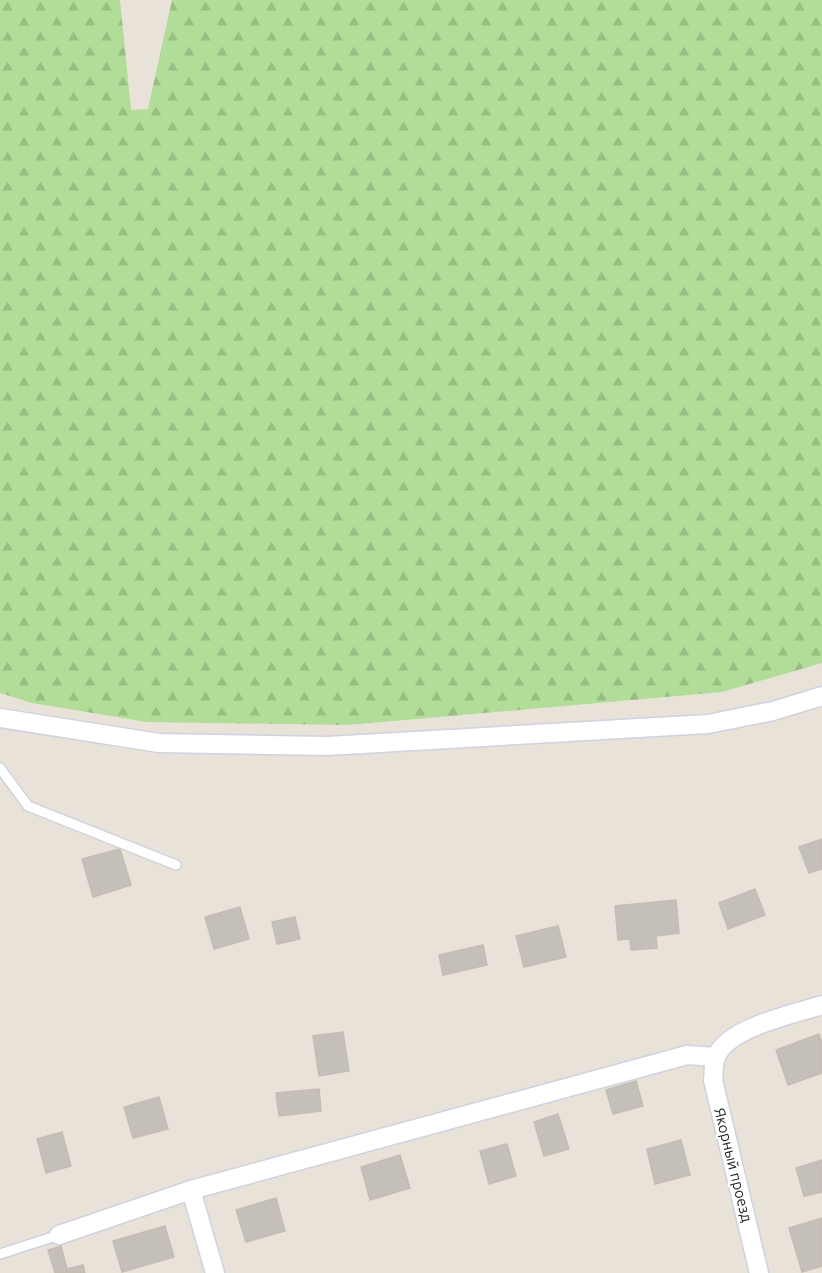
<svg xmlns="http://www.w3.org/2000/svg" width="822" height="1273" font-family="Ubuntu,sans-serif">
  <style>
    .forest { fill: url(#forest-firs) }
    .building { fill: #c4bfb9; stroke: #c4bdb3; stroke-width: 1.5 }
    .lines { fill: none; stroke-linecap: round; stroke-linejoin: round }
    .service-casing { stroke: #cfd2e0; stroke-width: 12 }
    .minor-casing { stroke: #cfd2e0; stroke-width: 21 }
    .service { stroke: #fff; stroke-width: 9 }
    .minor { stroke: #fff; stroke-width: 18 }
    .labels { text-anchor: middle; stroke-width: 4.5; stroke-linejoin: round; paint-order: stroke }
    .street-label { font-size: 15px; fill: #272727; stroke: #fff }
  </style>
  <defs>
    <pattern id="forest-firs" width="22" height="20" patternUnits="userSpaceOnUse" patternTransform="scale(1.5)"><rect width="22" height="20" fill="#b2dd98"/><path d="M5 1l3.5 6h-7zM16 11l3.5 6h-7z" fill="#99be83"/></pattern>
  </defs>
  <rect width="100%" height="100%" fill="#e9e2d9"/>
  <!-- forest -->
  <polygon class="forest" points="0,0 120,0 131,110 148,109 172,0 822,0 822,663 722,692 348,725 147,722 32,703 0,693"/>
  <!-- building -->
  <g class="building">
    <polygon points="822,839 822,869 809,873 799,847"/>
    <polygon points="120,849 131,885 93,897 82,859"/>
    <polygon points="755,889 765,915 728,929 719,903"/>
    <polygon points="676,900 679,933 656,936 657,948 631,950 630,939 618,940 615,906"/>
    <polygon points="240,907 249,939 214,949 205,917"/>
    <polygon points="295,917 300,939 277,944 272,922"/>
    <polygon points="558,926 566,957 524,967 516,936"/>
    <polygon points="483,945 487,965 443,975 439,955"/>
    <polygon points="343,1032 349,1071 319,1076 313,1036"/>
    <polygon points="819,1034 822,1043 822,1073 788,1085 776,1050"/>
    <polygon points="636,1081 643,1106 613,1114 606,1090"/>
    <polygon points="319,1089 321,1111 279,1116 276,1093"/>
    <polygon points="159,1097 168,1129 133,1138 124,1107"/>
    <polygon points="558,1114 569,1149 544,1156 534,1122"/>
    <polygon points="62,1132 71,1166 46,1173 37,1139"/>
    <polygon points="681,1140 690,1175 655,1184 647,1149"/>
    <polygon points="507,1144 516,1176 489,1184 480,1151"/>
    <polygon points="400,1155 410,1188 370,1200 361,1167"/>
    <polygon points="822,1160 822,1192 804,1196 796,1168"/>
    <polygon points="276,1198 285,1231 246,1242 236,1210"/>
    <polygon points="822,1218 822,1266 802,1272 789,1228"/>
    <polygon points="165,1226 174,1257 122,1272 113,1241"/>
    <polygon points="61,1246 67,1269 83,1265 85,1273 55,1273 48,1250"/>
  </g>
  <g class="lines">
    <defs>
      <g id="service">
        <polyline points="0,768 28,806 176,865"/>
        <polyline points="0,1254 59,1235"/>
      </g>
      <g id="minor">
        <polyline points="0,718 159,743 327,746 708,724 773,711 822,696"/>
        <polyline points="191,1190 215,1273"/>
        <polyline points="59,1235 191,1190 687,1055 716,1057"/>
        <path d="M759,1273l-46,-193c1,-7 0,-16 3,-23 12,-30 78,-43 106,-52"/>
      </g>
    </defs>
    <!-- service casing -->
    <use href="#service" class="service-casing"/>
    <!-- minor casing -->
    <use href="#minor" class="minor-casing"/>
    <!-- service -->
    <use href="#service" class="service"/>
    <!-- minor -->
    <use href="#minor" class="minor"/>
  </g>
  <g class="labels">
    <!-- street labels -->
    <g class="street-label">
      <text transform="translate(733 1165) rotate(76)" y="5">Якорный проезд</text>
    </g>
  </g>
</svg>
